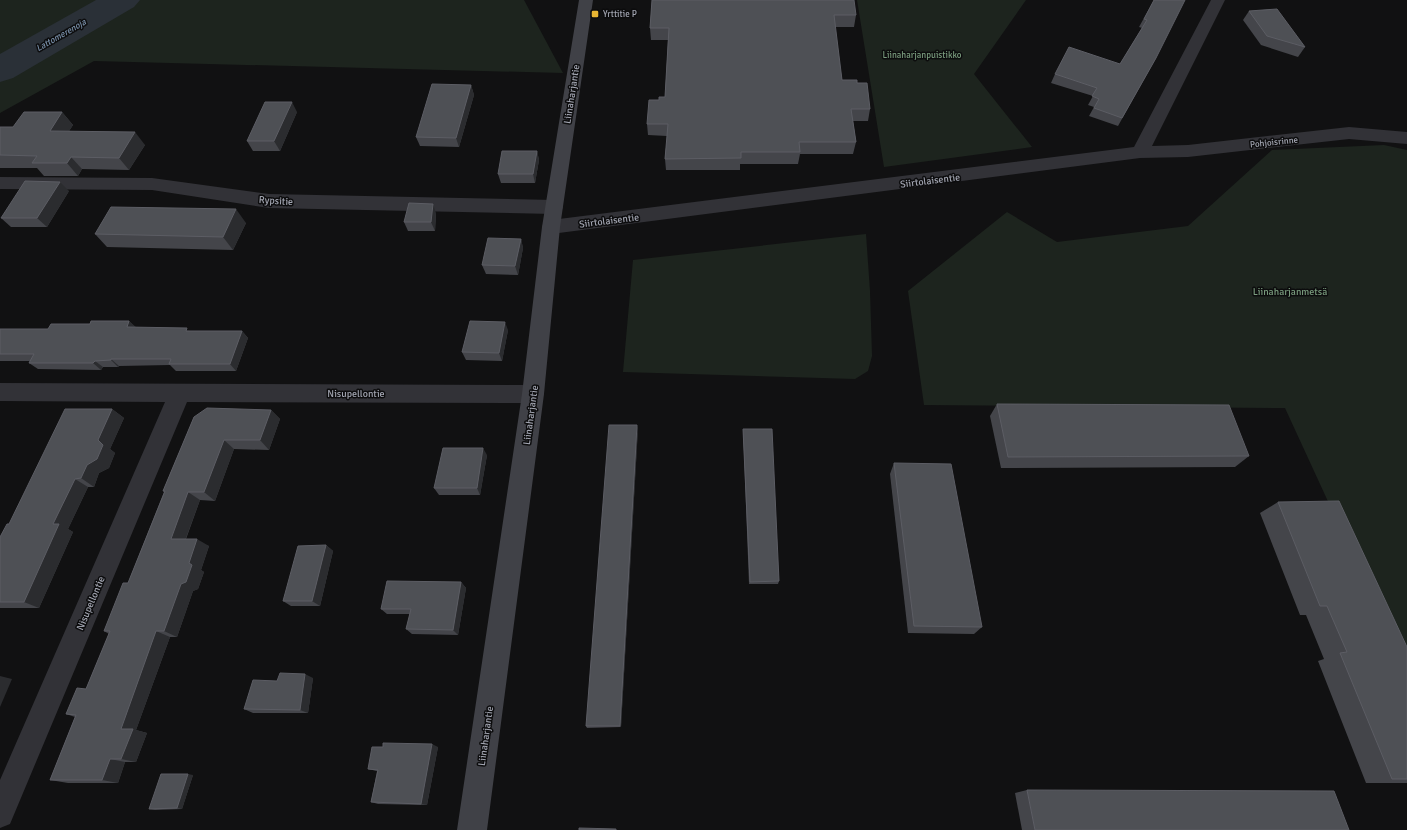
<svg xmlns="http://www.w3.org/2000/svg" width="1407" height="830" font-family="Signika,sans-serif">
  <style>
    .green { fill: #1d241e }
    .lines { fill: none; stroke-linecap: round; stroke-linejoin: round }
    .river { fill: #2a3037; fill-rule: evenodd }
    .minor { fill: #323237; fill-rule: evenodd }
    .secondary { fill: #404147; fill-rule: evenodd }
    .wall { fill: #44454a }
    .shaded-wall { fill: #2b2c2f }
    .building { fill: #4e5055; stroke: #5c5d64 }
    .poi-dot { fill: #e8b533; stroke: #0c0c0d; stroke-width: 1.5 }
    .labels { text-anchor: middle; stroke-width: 3; stroke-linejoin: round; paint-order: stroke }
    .far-poi-label { font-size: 9px; fill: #a3a6b2; stroke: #0c0c0d; text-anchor: start }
    .far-water-label { font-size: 9px; font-style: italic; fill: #7b92ac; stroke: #0c0c0d }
    .far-park-label { font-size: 9px; fill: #7a9c7e; stroke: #0c0c0d }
    .far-street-label { font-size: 9px; fill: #a3a6b2; stroke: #0c0c0d }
    .street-label { font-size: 10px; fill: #a3a6b2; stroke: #0c0c0d }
    .park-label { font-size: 10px; fill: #7a9c7e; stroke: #0c0c0d }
  </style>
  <rect width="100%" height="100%" fill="#111112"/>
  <!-- green -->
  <g class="green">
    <polygon points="0,0 524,0 563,73 94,61 0,113"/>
    <polygon points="857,0 1026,0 974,74 1032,147 884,167"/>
    <polygon points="1384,145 1407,150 1407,673 1285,408 924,405 908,291 1007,212 1057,242 1188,226 1272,150"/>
    <polygon points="866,234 870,291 872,356 868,371 855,379 623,372 633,260"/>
  </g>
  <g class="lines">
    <!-- river -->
    <polygon class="river" points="96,0 140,0 134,7 13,78 0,82 0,54"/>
    <!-- minor -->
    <g class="minor">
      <polygon points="1211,0 1225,0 1152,146 1188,145 1349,127 1407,132 1407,144 1349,139 1188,157 1140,158 551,234 544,232 542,227 544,222 551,220 1134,147"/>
      <polygon points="0,177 152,178 269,194 554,200 561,202 563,207 561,212 554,214 269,208 152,190 0,189"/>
      <polygon points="0,383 533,385 541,388 544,394 541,400 533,403 187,402 10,824 0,828 0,780 165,402 0,401"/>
    </g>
    <!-- secondary -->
    <polygon class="secondary" points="579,0 593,0 560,227 544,394 487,830 457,830 522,394 542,227"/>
  </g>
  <!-- wall -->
  <g class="wall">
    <polygon points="652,0 856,15 854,27 835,27 842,80 857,83 870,109 868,121 853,121 856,142 853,154 800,154 798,164 740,164 740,170 666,170 665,159 667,136 648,135 647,124 659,100 665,97 668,40 651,40 650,28"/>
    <polygon points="1154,0 1156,58 1118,126 1089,116 1094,107 1088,105 1093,96 1051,83 1055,74 1120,64 1142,28 1139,27"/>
    <polygon points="1249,11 1305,47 1298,57 1261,45 1243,20"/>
    <polygon points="471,85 474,95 459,147 420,146 416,137"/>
    <polygon points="62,112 73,125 69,131 145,145 129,170 82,169 78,176 44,176 37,168 0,168 0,127 13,127"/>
    <polygon points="297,112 280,151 253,151 247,141"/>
    <polygon points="537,151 539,160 535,183 501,183 498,174"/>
    <polygon points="69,191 47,227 11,227 1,218"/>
    <polygon points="436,213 435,231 408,231 404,222"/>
    <polygon points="246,223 233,250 107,247 95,234"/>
    <polygon points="521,239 523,248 518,275 486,274 482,265"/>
    <polygon points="129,321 135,327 190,331 242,331 248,338 236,371 176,371 170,365 119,366 118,367 103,367 101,370 38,369 29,363 30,361 0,361 0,329 48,329 90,324"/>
    <polygon points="508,330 502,361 466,360 462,352"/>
    <polygon points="997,404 1249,456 1235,467 1001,468 990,416"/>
    <polygon points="112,409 124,418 110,449 115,453 109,468 99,473 94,487 88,487 68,529 73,532 39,608 0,608 0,537 9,524"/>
    <polygon points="271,410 280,419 269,450 234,449 215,501 200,500 186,539 209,546 201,570 204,572 198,589 193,591 177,637 170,637 136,730 147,733 136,762 125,762 118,783 68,783 50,780 75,717 66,714 86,689 109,634 104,631 128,583 164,492 163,491 194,417"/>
    <polygon points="638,428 621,727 587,728 586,726"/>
    <polygon points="743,429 779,581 778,584 749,584"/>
    <polygon points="487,455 480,495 439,495 434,488"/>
    <polygon points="894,463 982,627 974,634 908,633 890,474"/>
    <polygon points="1278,502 1407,647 1407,783 1366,783 1318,661 1324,659 1306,615 1300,615 1260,513"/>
    <polygon points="326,545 333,551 320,606 291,606 283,601"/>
    <polygon points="461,582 466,588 458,635 412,634 406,629 410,614 387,614 381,609"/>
    <polygon points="313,678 308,713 253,713 244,709 277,681"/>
    <polygon points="438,747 427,805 378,804 371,802 377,771 368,769"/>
    <polygon points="193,775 182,809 155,810 149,809"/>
    <polygon points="1027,790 1349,830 1022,830 1015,793"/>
  </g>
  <!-- shaded-wall -->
  <g class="shaded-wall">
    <polygon points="471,85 474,95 459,147 456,138"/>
    <polygon points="292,102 297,112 280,151 274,141"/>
    <polygon points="62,112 73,125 61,143 50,131"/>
    <polygon points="135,132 145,145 129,170 119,158"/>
    <polygon points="537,151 539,160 535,183 533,174"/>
    <polygon points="71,157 82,169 78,176 67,163"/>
    <polygon points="60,182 69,191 47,227 37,218"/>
    <polygon points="433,204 436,213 435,231 431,222"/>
    <polygon points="236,209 246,223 233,250 223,237"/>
    <polygon points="521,239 523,248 518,275 515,266"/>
    <polygon points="129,321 137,328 127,327"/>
    <polygon points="505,322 508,330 502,361 499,353"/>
    <polygon points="242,331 248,338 236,371 230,364"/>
    <polygon points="111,359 119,366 118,367 111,360"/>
    <polygon points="95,361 103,367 101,370 93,363"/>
    <polygon points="112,409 124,418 110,449 115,453 109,468 99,473 94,487 81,478"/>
    <polygon points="271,410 280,419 269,450 260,440"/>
    <polygon points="637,425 638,428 621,727 620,726"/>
    <polygon points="224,440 234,449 215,501 204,492"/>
    <polygon points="483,448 487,455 480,495 477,488"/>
    <polygon points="75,479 88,487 68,529 73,532 39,608 24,602 53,524"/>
    <polygon points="188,492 200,500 183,546 171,539"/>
    <polygon points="197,539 209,546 201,570 204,572 198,589 193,591 177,637 164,631"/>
    <polygon points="326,545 333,551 320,606 312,601"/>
    <polygon points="461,582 466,588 458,635 453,630"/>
    <polygon points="156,631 170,637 136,730 147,733 136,762 121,759 121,729"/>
    <polygon points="305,674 313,678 308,713 300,710"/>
    <polygon points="0,676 12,679 0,707"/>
    <polygon points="432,744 438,747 427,805 421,804"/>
    <polygon points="110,759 125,762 118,783 102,780"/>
    <polygon points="188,774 193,775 182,809 177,808"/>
  </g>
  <!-- building -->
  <g class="building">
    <polygon points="652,0 854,0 856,15 834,15 842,80 857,80 857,83 867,83 870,109 851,109 856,142 799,142 800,152 741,152 741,158 665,159 668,124 647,124 649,100 659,100 659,97 665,97 669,28 650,28"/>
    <polygon points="1154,0 1185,0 1156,58 1122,118 1094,108 1099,99 1092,96 1097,88 1055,74 1069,47 1120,64 1147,20 1144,19"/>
    <polygon points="1277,9 1305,47 1267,36 1249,11"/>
    <polygon points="432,84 471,85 456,138 416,137"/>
    <polygon points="265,102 292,102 274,141 247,141"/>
    <polygon points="24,112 62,112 50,131 135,132 119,158 71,157 67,163 32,163 37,156 0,155 0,127 13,127"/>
    <polygon points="502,151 537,151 533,174 498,174"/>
    <polygon points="25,181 60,182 37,218 1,218"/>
    <polygon points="409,203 433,204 431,222 404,222"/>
    <polygon points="111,207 236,209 223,237 95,234"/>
    <polygon points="488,238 521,239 515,266 482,265"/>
    <polygon points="91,321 129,321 127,327 187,328 186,331 242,331 230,364 169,364 171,359 111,359 111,360 95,361 93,363 29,363 34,354 0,354 0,329 48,329 51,324 90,324"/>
    <polygon points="470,321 505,322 499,353 462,352"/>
    <polygon points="997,404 1229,405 1249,456 1008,457"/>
    <polygon points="207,408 271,410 260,440 224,440 204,492 188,492 171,539 197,539 189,563 192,565 186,582 181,584 164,631 156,631 121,729 133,729 121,759 110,759 102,780 50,780 76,715 66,714 77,688 86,689 110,631 104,631 123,583 128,583 165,491 163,491 194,417"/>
    <polygon points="65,409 112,409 98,440 103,445 97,459 87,465 81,478 75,479 53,524 59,524 24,602 0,602 0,537 7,524 9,524"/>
    <polygon points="609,425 637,425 620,726 586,726"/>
    <polygon points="743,429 772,429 779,581 750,582"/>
    <polygon points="443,448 483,448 477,488 434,488"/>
    <polygon points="894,463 951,464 982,627 914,626"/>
    <polygon points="1339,501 1407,647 1407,779 1392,779 1340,653 1347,652 1327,606 1320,606 1278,502"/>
    <polygon points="326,545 312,601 283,601 298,546"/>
    <polygon points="387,581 461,582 453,630 406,629 411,609 381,609"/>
    <polygon points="280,673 305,674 300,710 244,709 253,680 277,681"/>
    <polygon points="383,743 432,744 421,804 371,802 378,770 368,769 372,747 383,747"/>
    <polygon points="161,774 188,774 177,808 149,809"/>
    <polygon points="1027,790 1334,791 1349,830 1035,830"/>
    <polygon points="579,828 616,829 616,830 579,830"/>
  </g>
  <!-- markers -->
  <rect class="poi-dot" x="591" y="10" width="8" height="8" rx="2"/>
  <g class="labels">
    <!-- far-poi labels -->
    <g class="far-poi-label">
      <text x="603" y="17">Yrttitie P</text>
    </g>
    <!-- far-water labels -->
    <g class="far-water-label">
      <text transform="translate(61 35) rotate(-30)" y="3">Lattomerenoja</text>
    </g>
    <!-- far-park labels -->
    <g class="far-park-label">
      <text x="922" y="58">Liinaharjanpuistikko</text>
    </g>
    <!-- far-street labels -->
    <g class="far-street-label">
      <text transform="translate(1274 142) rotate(-6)" y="3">Pohjoisrinne</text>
    </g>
    <!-- street labels -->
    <g class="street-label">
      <text transform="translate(571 94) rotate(-81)" y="4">Liinaharjantie</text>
      <text transform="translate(930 180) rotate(-7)" y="4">Siirtolaisentie</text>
      <text transform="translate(276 200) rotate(4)" y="4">Rypsitie</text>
      <text transform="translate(609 220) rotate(-7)" y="4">Siirtolaisentie</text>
      <text x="356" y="397">Nisupellontie</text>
      <text transform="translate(530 415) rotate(-82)" y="4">Liinaharjantie</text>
      <text transform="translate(90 603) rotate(-67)" y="4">Nisupellontie</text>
      <text transform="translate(485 736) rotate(-82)" y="4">Liinaharjantie</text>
    </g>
    <!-- park labels -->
    <g class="park-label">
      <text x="1290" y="295">Liinaharjanmetsä</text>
    </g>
  </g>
</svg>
